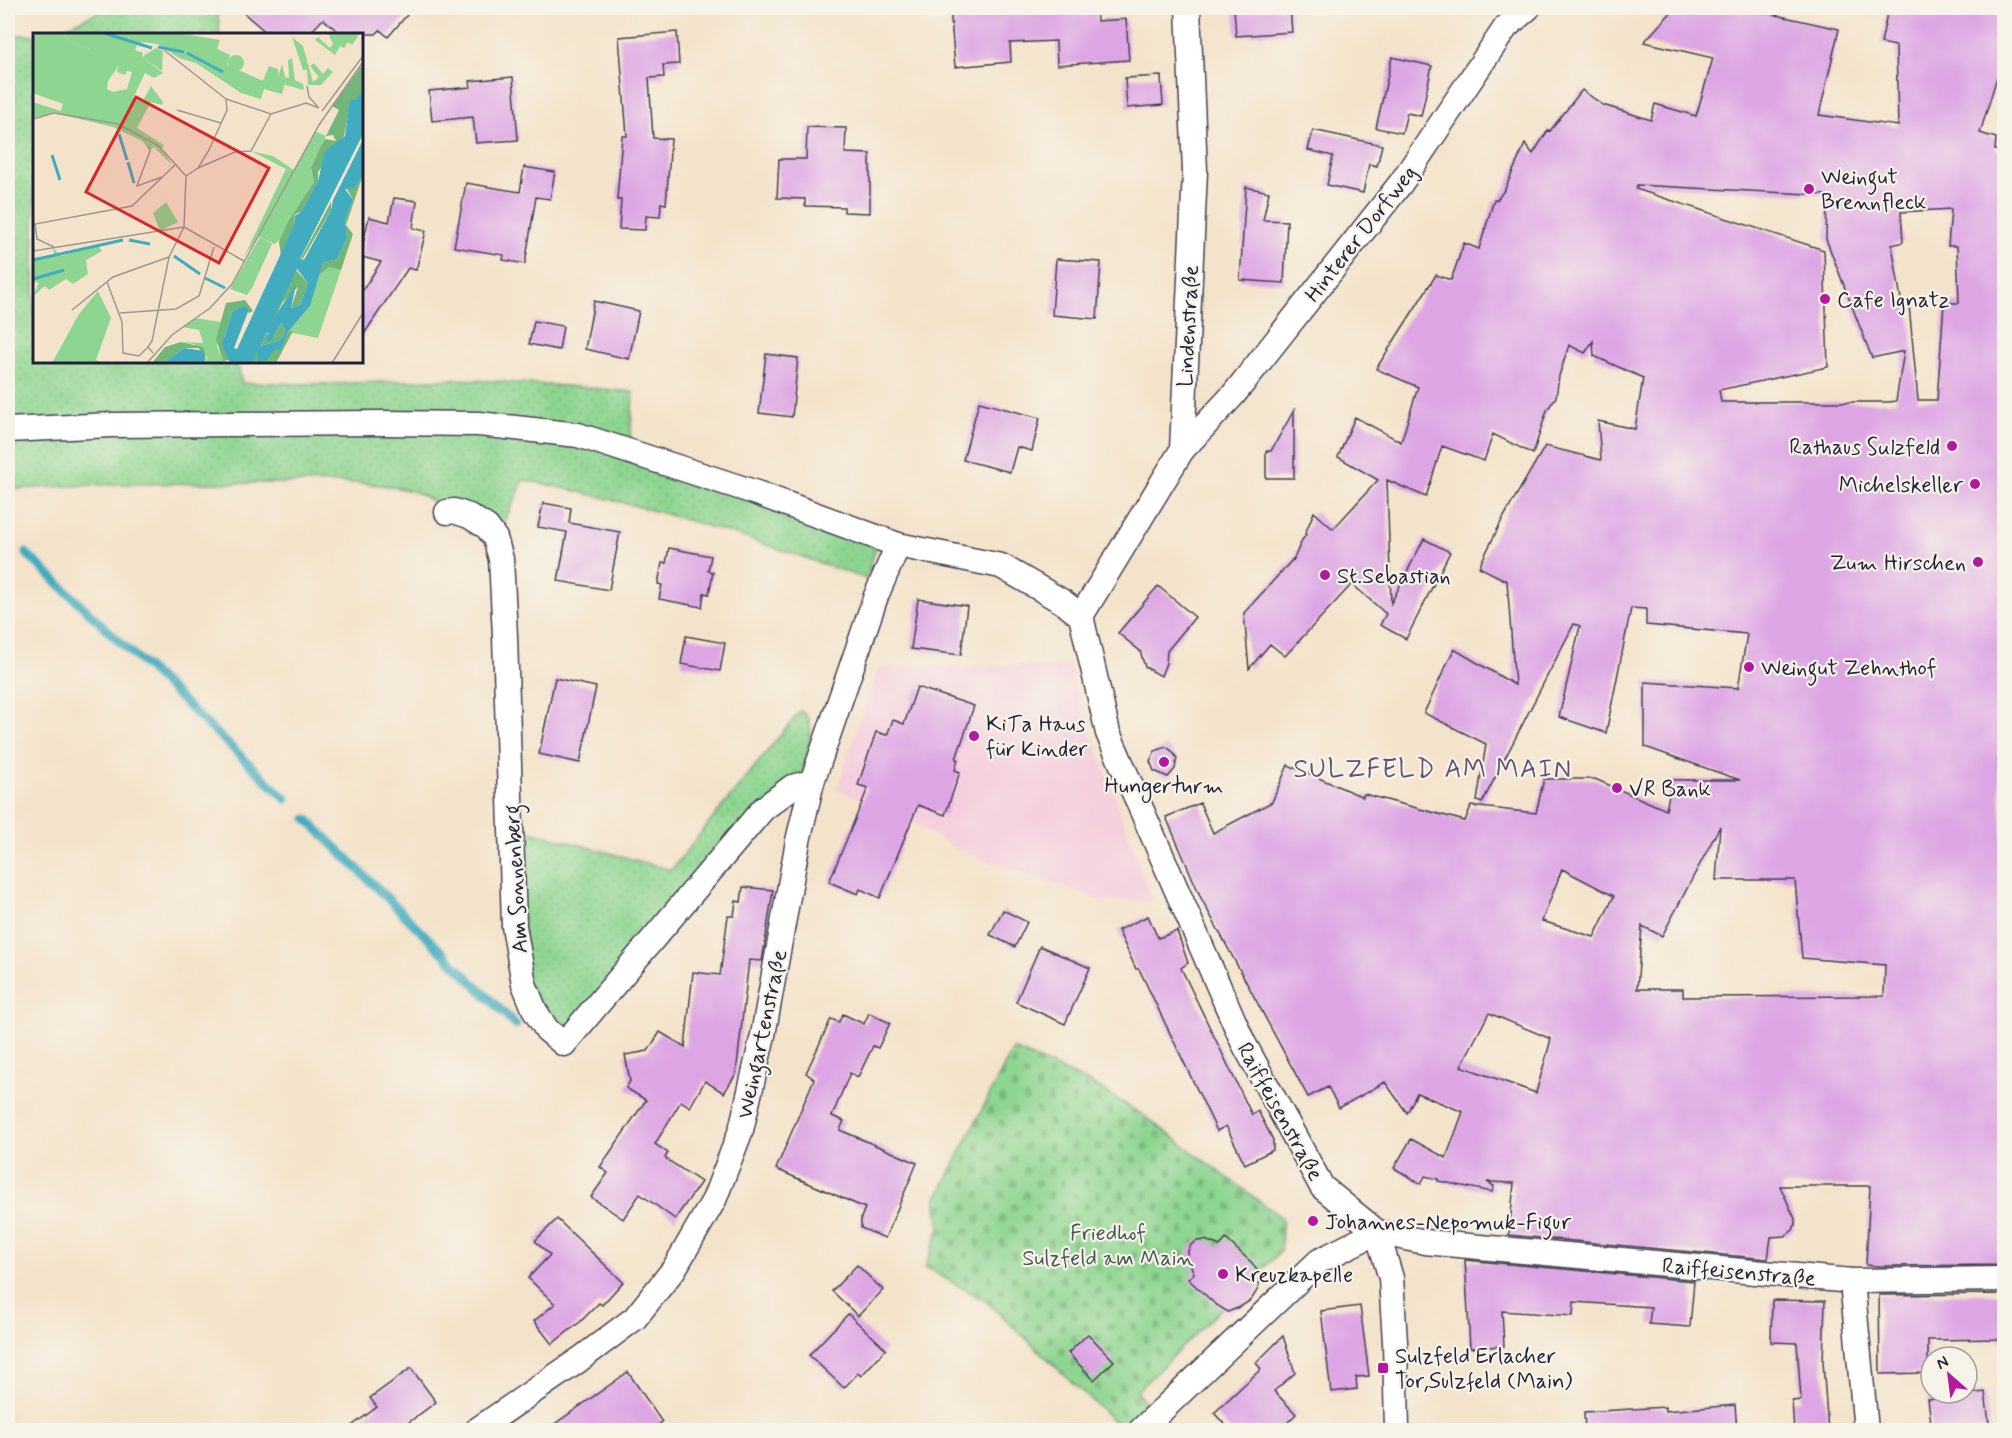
<svg xmlns="http://www.w3.org/2000/svg" width="2012" height="1438" font-family="Mynerve,sans-serif">
  <style>
    .built { fill: #f4cfdd }
    .grass { fill: url(#grass-dots); stroke: #587c66; stroke-width: 1.5 }
    .cemetery { fill: url(#cemetery-stones); stroke: #587c66; stroke-width: 1.5 }
    .lines { fill: none; stroke-linecap: round; stroke-linejoin: round }
    .stream { stroke: #41acc0; stroke-width: 9 }
    .building { fill: #dda5e4; fill-rule: evenodd }
    .street-casing { stroke: #423f51; stroke-width: 27 }
    .street { stroke: #fff; stroke-width: 24 }
    .poi-dot { fill: #b5179e; stroke: #f7f3e8; stroke-width: 2 }
    .labels { text-anchor: middle; stroke-width: 4.5; stroke-linejoin: round; paint-order: stroke }
    .poi-label { font-size: 22px; fill: #22223b; stroke: #f7f3e8; text-anchor: start }
    .street-label { font-size: 22px; fill: #22223b; stroke: #f7f3e8 }
    .park-label { font-size: 22px; fill: #425854; stroke: #f7f3e8 }
    .quarter-label { font-size: 26px; letter-spacing: 1.5px; fill: #635076; stroke: #f7f3e8 }
    .inset-river { fill: none; stroke: #41acc0; stroke-width: 3 }
    .inset-road { fill: none; stroke: #a09691; stroke-width: 1.5 }
    .view { fill: #d62828; fill-opacity: 0.15; stroke: #d62828; stroke-width: 3 }
    .inset-edge { fill: none; stroke: #22223b; stroke-width: 3 }
  </style>
  <defs>
    <pattern id="grass-dots" width="8" height="8" patternUnits="userSpaceOnUse" patternTransform="scale(1.5)"><rect width="8" height="8" fill="#8dd590"/><path d="M2 2h.1M6 6h.1" fill="none" stroke="#79b77d" stroke-width="1.8" stroke-linecap="round"/></pattern>
    <pattern id="cemetery-stones" width="16" height="16" patternUnits="userSpaceOnUse" patternTransform="scale(1.5)"><rect width="16" height="16" fill="#8dd590"/><path d="M2 7V4a2 2 0 0 1 4 0v3zM10 15v-3a2 2 0 0 1 4 0v3z" fill="#79b77d"/></pattern>
  </defs>
  <rect width="100%" height="100%" fill="#f7f3e8"/>
  <filter id="ink" filterUnits="userSpaceOnUse"><feTurbulence type="fractalNoise" baseFrequency=".0167" numOctaves="2"/><feDisplacementMap in="SourceGraphic" scale="12" xChannelSelector="R" yChannelSelector="G"/><feConvolveMatrix kernelMatrix="1 2 1 2 8 2 1 2 1" color-interpolation-filters="sRGB"/></filter>
  <filter id="wash" filterUnits="userSpaceOnUse"><feTurbulence type="fractalNoise" baseFrequency=".008" numOctaves="4" result="noise"/><feDisplacementMap in="SourceGraphic" scale="24" xChannelSelector="R" yChannelSelector="G"/><feGaussianBlur stdDeviation="1.35" result="paint"/><feColorMatrix in="noise" values="0 0 0 0 0 0 0 0 0 0 0 0 0 0 0 0 0 1.4 0 .05"/><feComposite in="paint" operator="in"/></filter>
  <g filter="url(#wash)">
    <rect width="100%" height="100%" fill="#f4e3cb"/>
    <!-- built -->
    <polygon class="built" points="1070,665 1073,682 1152,901 1105,901 956,849 893,809 836,790 878,667"/>
    <!-- grass -->
    <g class="grass">
      <path d="M106,8h111l3,26h-182c25,-4 46,-15 68,-26z"/>
      <path d="M8,35h26v327h168l36,4 4,17 86,1 129,-5 123,8 53,5 -3,55 248,94 -12,38c-112,-40 -225,-76 -342,-99l-27,57c-16,-8 -34,-15 -49,-25 -10,-6 -19,-15 -31,-19 -39,-14 -103,-10 -145,-10 -88,0 -177,0 -264,7z"/>
      <path d="M800,711c21,9 5,50 1,68l-238,259 -36,-55 -11,-156 155,43z"/>
    </g>
    <!-- cemetery -->
    <polygon class="cemetery" points="1013,1049 1091,1083 1143,1115 1282,1218 1281,1251 1136,1392 1150,1407 1126,1430 1123,1430 987,1302 925,1267 940,1228 936,1200"/>
    <g class="lines">
      <!-- stream -->
      <g class="stream">
        <polyline points="26,553 286,799"/>
        <polyline points="307,819 516,1025"/>
      </g>
    </g>
    <g id="blocks">
      <!-- building -->
      <g class="building">
        <polygon points="238,8 413,8 388,37 380,30 376,34 341,34 323,19 309,34 268,34"/>
        <polygon points="950,8 1096,8 1097,21 1126,19 1129,60 1057,65 1056,41 1010,43 1011,62 955,67"/>
        <polygon points="1234,8 1290,8 1292,32 1236,36"/>
        <path d="M1675,8h69l95,21 -20,86 79,11 -2,-80 -15,-3 7,-35h116v46l-24,79 16,5 -1,12h9v609h-6l5,84h-2l1,27 2,15v305l-3,75 -122,1 -13,-1 4,-79h-90l15,33v6l-2,5 -8,6 -14,1 -3,22 -259,-24 5,-52 -27,-1 7,4 -2,6 -54,-11v-2l-13,-3 -4,8 -27,-16 17,-29 35,19 17,-46 -46,-19 -10,20 -22,-31 -46,26 -11,-21 -20,10 -107,-199 -35,-81 34,-14 13,30 59,-31 16,-37 75,32 1,-3 101,27 6,-15 65,7 8,-34h51l71,31 6,-30h68l-95,-33v-65l93,6 9,-54 -101,-9v-16l-15,-1 -25,125 -47,-16 21,-91 -6,-2 -92,179 -5,-2 9,-57 -62,-31 30,-64 61,36 -8,-104 -28,-14 23,-47 43,-74 56,14 -3,-39 37,8 8,-51 -49,-22 -1,-15 -8,12 -16,-8 -10,31 -3,21 -9,13 -14,44 -40,-20 -9,27 -42,-15 -16,51 -39,-17 4,123 33,-64 26,13 -44,87 -26,-14 6,-11 -34,-30 -67,72 -15,-12 -21,25 -5,-56 49,-54v2l9,-21 4,-5 -1,-1 9,-22 19,17 45,-49 -40,-23 17,-40 46,25 17,-55 -42,-18 60,-94 15,5 13,-37 15,6 15,-49h3l8,-11 20,-45 8,10 15,-24 2,1 32,-41 21,15 48,15 4,-16 41,12 17,-58 -69,-16zM1637,185l190,10 -1,44 46,119 32,-7 -8,50 -7,1h-168l-2,-12 109,-23 -4,-117 -188,-61zM1951,209l-3,37h9l2,57h-15l-7,97h-19l-9,-95h-7l-10,-60 11,-3 -2,-30zM1720,826l-4,54h79l7,78 83,7 -1,31 -201,1v-8h-46l5,-63 20,10zM1562,869l52,27 -20,41 -52,-16zM1489,1013l62,26 -15,54 -75,-27z"/>
        <polygon points="677,32 679,64 663,65 664,77 649,78 653,138 671,139 666,204 661,203 660,217 646,216 645,230 619,229 621,200 617,200 622,136 627,136 619,37"/>
        <polygon points="1392,57 1432,66 1421,116 1407,113 1402,133 1376,128"/>
        <polygon points="1161,76 1163,105 1127,108 1125,78"/>
        <polygon points="513,77 518,140 476,143 473,117 432,121 429,91 471,87 470,81"/>
        <polygon points="807,127 846,128 845,153 870,154 870,213 844,212 844,207 805,206 805,199 777,198 779,159 806,159"/>
        <polygon points="1313,130 1382,145 1377,166 1369,164 1363,193 1327,185 1333,156 1308,150"/>
        <polygon points="524,167 555,172 550,199 536,197 525,264 503,260 504,255 454,247 466,183 520,192"/>
        <polygon points="1246,187 1269,192 1263,220 1287,221 1284,283 1240,280"/>
        <polygon points="394,198 417,201 413,228 426,231 416,270 408,268 362,337 362,291 381,262 362,257 362,248 369,217 389,222"/>
        <polygon points="1056,259 1101,262 1097,319 1052,315"/>
        <polygon points="594,301 639,311 629,359 585,349"/>
        <polygon points="534,321 563,326 559,350 529,344"/>
        <polygon points="766,354 798,358 792,417 759,413"/>
        <polygon points="979,402 1040,418 1032,451 1017,447 1010,472 963,460"/>
        <polygon points="1294,410 1294,478 1266,478 1266,451 1271,451"/>
        <polygon points="543,503 571,508 569,523 620,532 609,590 558,581 567,532 538,527"/>
        <polygon points="669,548 711,556 708,571 713,572 709,594 704,593 702,607 659,599 662,585 658,584 662,563 666,563"/>
        <polygon points="1158,586 1195,617 1167,651 1166,663 1161,676 1145,667 1140,651 1118,633"/>
        <polygon points="918,599 967,606 961,655 911,649"/>
        <polygon points="686,636 725,643 720,671 681,664"/>
        <polygon points="555,678 596,687 580,763 539,754"/>
        <polygon points="917,687 974,706 956,759 958,759 955,770 960,772 945,815 918,805 880,898 860,889 858,894 829,882 868,788 858,785 876,732 887,735 893,720 904,724"/>
        <polygon points="1166,747 1171,750 1177,758 1175,769 1168,777 1154,771 1150,761 1155,751"/>
        <polygon points="743,887 773,890 762,961 749,960 736,1074 724,1093 705,1081 690,1107 681,1101 655,1144 668,1153 665,1158 701,1182 675,1219 640,1194 623,1219 591,1197 608,1173 600,1167 646,1100 626,1088 630,1081 625,1055 648,1051 660,1032 685,1047 693,972 720,975 728,916 734,916 736,901 741,902"/>
        <polygon points="1003,910 1027,922 1015,947 990,935"/>
        <polygon points="1148,916 1158,938 1177,931 1188,963 1181,968 1252,1115 1258,1111 1273,1140 1273,1150 1245,1164 1226,1126 1217,1131 1139,969 1136,969 1118,930"/>
        <polygon points="1040,946 1090,968 1065,1024 1016,1002"/>
        <polygon points="869,1013 890,1023 878,1048 873,1046 858,1077 850,1073 832,1116 844,1121 840,1130 917,1163 885,1238 861,1228 861,1218 865,1208 776,1169 814,1079 806,1073 831,1019 839,1022 843,1014 864,1024"/>
        <polygon points="557,1219 623,1282 602,1305 599,1303 580,1322 552,1344 534,1321 555,1304 528,1278 550,1255 535,1241"/>
        <polygon points="1226,1239 1252,1263 1261,1276 1258,1289 1251,1300 1240,1307 1228,1312 1215,1304 1188,1279 1194,1273 1188,1259 1188,1251 1191,1245 1197,1241 1205,1240 1220,1246"/>
        <polygon points="1465,1260 1694,1281 1690,1327 1649,1324 1651,1307 1574,1302 1573,1316 1502,1311 1504,1346 1470,1348"/>
        <polygon points="857,1265 883,1290 858,1316 832,1291"/>
        <polygon points="2004,1294 2004,1339 1928,1340 1928,1373 1880,1374 1879,1295"/>
        <polygon points="1772,1300 1825,1301 1823,1362 1828,1431 1794,1431 1792,1401 1801,1400 1797,1343 1771,1342"/>
        <polygon points="1360,1306 1369,1376 1356,1377 1357,1389 1331,1392 1321,1311"/>
        <polygon points="848,1314 886,1349 861,1376 858,1373 844,1388 809,1355"/>
        <polygon points="1088,1334 1114,1361 1094,1380 1068,1353"/>
        <polygon points="1283,1336 1295,1373 1274,1391 1296,1414 1279,1431 1231,1431 1214,1413 1261,1369 1256,1363"/>
        <polygon points="411,1368 436,1402 397,1431 345,1431 377,1407 370,1398"/>
        <polygon points="628,1372 662,1422 650,1431 545,1431"/>
        <polygon points="1985,1392 1990,1431 1932,1431 1928,1399"/>
        <polygon points="1735,1405 1737,1431 1585,1431 1584,1412 1665,1407 1665,1411"/>
      </g>
    </g>
  </g>
  <g filter="url(#ink)">
    <use href="#blocks" fill-opacity="0" stroke="#423f51" stroke-width="1.5"/>
    <g class="lines">
      <defs>
        <g id="street">
          <polyline points="8,430 111,425 381,423 479,424 578,435 754,492 898,545 1001,566 1063,602 1081,616"/>
          <polyline points="1182,450 1234,394 1401,183 1506,27 1528,8"/>
          <polyline points="447,512 454,511 469,516 487,527 495,538 501,559 505,636 514,926 524,984 535,1011 547,1030 564,1044 763,809 792,787 812,782"/>
          <polyline points="1081,616 1108,733 1243,1042 1322,1187 1377,1232 1425,1242 1852,1281 2004,1279"/>
          <polyline points="1081,616 1182,450 1195,171 1188,8"/>
          <polyline points="1377,1232 1391,1278 1395,1342 1397,1430"/>
          <polyline points="1852,1281 1866,1430"/>
          <polyline points="477,1430 579,1360 635,1318 674,1269 714,1200 741,1130 763,1035 798,841 812,782 876,596 898,545"/>
          <polyline points="1141,1430 1319,1261 1377,1232"/>
        </g>
      </defs>
      <!-- street casing -->
      <use href="#street" class="street-casing"/>
      <!-- street -->
      <use href="#street" class="street"/>
    </g>
  </g>
  <!-- markers -->
  <g class="poi-dot">
    <circle cx="1809" cy="189" r="6"/>
    <circle cx="1825" cy="299" r="6"/>
    <circle cx="1952" cy="446" r="6"/>
    <circle cx="1975" cy="484" r="6"/>
    <circle cx="1978" cy="562" r="6"/>
    <circle cx="1325" cy="575" r="6"/>
    <circle cx="1749" cy="667" r="6"/>
    <circle cx="974" cy="736" r="6"/>
    <circle cx="1164" cy="762" r="6"/>
    <circle cx="1617" cy="788" r="6"/>
    <circle cx="1313" cy="1221" r="6"/>
    <circle cx="1223" cy="1274" r="6"/>
    <rect x="1377" y="1362" width="12" height="12" rx="3"/>
  </g>
  <g class="labels">
    <!-- poi labels -->
    <g class="poi-label">
      <text x="1821" y="184">Weingut<tspan x="1821" dy="25">Brennfleck</tspan></text>
      <text x="1837" y="307">Cafe Ignatz</text>
      <text x="1940" y="454" text-anchor="end">Rathaus Sulzfeld</text>
      <text x="1963" y="492" text-anchor="end">Michelskeller</text>
      <text x="1966" y="570" text-anchor="end">Zum Hirschen</text>
      <text x="1337" y="583">St.Sebastian</text>
      <text x="1761" y="675">Weingut Zehnthof</text>
      <text x="986" y="731">KiTa Haus<tspan x="986" dy="25">für Kinder</tspan></text>
      <text x="1164" y="793" text-anchor="middle">Hungerturm</text>
      <text x="1629" y="796">VR Bank</text>
      <text x="1325" y="1229">Johannes-Nepomuk-Figur</text>
      <text x="1235" y="1282">Kreuzkapelle</text>
      <text x="1395" y="1363">Sulzfeld Erlacher<tspan x="1395" dy="25">Tor,Sulzfeld (Main)</tspan></text>
    </g>
    <!-- street labels -->
    <g class="street-label">
      <text transform="translate(1360 233) rotate(-52)" y="8">Hinterer Dorfweg</text>
      <text transform="translate(1187 326) rotate(-87)" y="8">Lindenstraße</text>
      <text transform="translate(515 879) rotate(-93)" y="8">Am Sonnenberg</text>
      <text transform="translate(761 1034) rotate(-78)" y="8">Weingartenstraße</text>
      <text transform="translate(1281 1111) rotate(61)" y="8">Raiffeisenstraße</text>
      <text transform="translate(1739 1271) rotate(5)" y="8">Raiffeisenstraße</text>
    </g>
    <!-- park labels -->
    <g class="park-label">
      <text x="1108" y="1240">Friedhof<tspan x="1108" dy="25">Sulzfeld am Main</tspan></text>
    </g>
    <!-- quarter labels -->
    <g class="quarter-label">
      <text x="1433" y="777">SULZFELD AM MAIN</text>
    </g>
  </g>
  <!-- overview -->
  <g transform="translate(33 33)">
    <rect width="330" height="330" fill="#f4e3cb"/>
    <path d="M0,0h28l10,9 19,7 3,-16h84l43,7 -3,9 13,6 -3,10 43,19 4,8 -10,-3 -3,10 -20,-6 -45,-30 -17,-5 -21,-14 -18,-2 12,7 -15,-4 -2,5 8,3 -1,4 21,16 -9,5 -9,-5 -12,25 10,3 8,-15 12,16 -1,3 -11,-3 -14,26 27,17 -2,4 11,17 -19,-19 -4,3 -8,-9 -29,-14 -59,-14 -21,5v-16l28,9 2,-7 -30,-11zM86,32l-2,7 8,3 2,-4 5,1 -5,17 -14,3 -6,-3 1,-8zM295,0h32l-8,12 -4,-3 -4,6 -4,-2 -5,9 -20,-15 3,-3 12,11 3,-4zM259,4l11,9 10,36 6,-5 -9,-11 4,-3 9,11 5,-6 5,4 -12,13h-13l-1,-15h-4zM259,25l3,22 8,4 1,6 -19,-5 1,-6 -8,-2 4,-13 3,13 4,1 -1,-18zM282,98l11,5 -15,32 3,14 -31,56 -9,6 -16,-8 -14,21 42,-88 -35,-18 22,5 21,14zM64,212l5,6 -16,9 2,14 -15,10 -7,-5 -17,11 -4,-4 -12,10 6,-13 -6,-2v-23l21,-3 -1,-7 8,8zM296,234l12,3 -23,68 -30,-6 22,-26 9,-31zM162,285l26,4 -4,25 6,13 7,3h-23v-6l-13,-13 -13,-2 22,1 -4,-13 -17,-3z" fill="#8dd590" fill-rule="evenodd"/>
    <path d="M330,31v27l-14,21 -5,24 -26,36v9l-17,31 -7,2 1,9 -14,33 -2,-14 9,-20 26,-40 -3,-14 9,-20 5,-9 11,2 -3,-6 -7,1 13,-26 -7,-4zM330,142l-17,50 7,9 -12,36 -12,-3 -10,8 4,-12 14,-4 10,-21 -2,-18 8,-20 -7,-13 9,1zM298,169v8l-29,50 -1,-2zM262,236l13,14 -8,22 -9,3 7,-21 -16,16 -8,19 -3,-1zM212,267l8,11 -4,2 -8,-7 -9,6 -8,25 5,23 -6,1 -7,-22 10,-36zM248,290l5,8 -6,9 -19,6 5,-13 7,4zM260,298l-17,32h-23l3,-13 25,-2 7,-16zM148,309l22,5 4,16 -8,-15h-15l-20,15h-12l13,-16z" fill="#72b67a"/>
    <path d="M133,169l12,20 -18,9 -7,-18z" fill="#8dd590"/>
    <path d="M28,0h32l1,4 -4,12 -19,-7zM123,15l7,3 -1,20 -20,-14zM195 30a8 8 0 1 1 16 0a8 8 0 1 1-16 0ZM236,33l9,3v8l8,2 -4,15 -8,-2 -4,-8 -8,-1zM227,204l12,7 -20,44 -5,7 -17,-6z" fill="#8dd590"/>
    <path d="M65,258l13,27 -15,42 8,3h-52l27,-49z" fill="#8dd590"/>
    <path d="M330,58v43l-63,125 4,1 27,-50 2,-10 30,-60v35l-8,13 -10,1 8,11 -8,20 2,18 -10,21 -14,4 -13,43 -22,26 -7,17 -7,1 -8,11 -8,1 -1,-12 -4,13h-23l-8,-19 10,-32 9,-6 8,3 -15,39 3,1 58,-126v-7l6,-4 17,-31 7,-30 20,-15 5,-36h5zM264,236l11,14 -8,22 -9,3 5,-24 -24,37zM248,290l5,8 -6,9 -19,6 5,-13h3l-3,7 4,2zM151,315l20,3 1,12h-41z" fill="#41acc0" fill-rule="evenodd"/>
    <path class="inset-river" d="M71,0l48,15M125,14l26,5M154,20l36,19M86,101l8,26M19,122l8,25M95,129l6,21M96,207l21,4M141,223l26,18M0,227l90,-20M172,245l20,10M0,246l31,-9"/>
    <path class="inset-road" d="M131,17l62,49M274,53l2,11 9,10M193,66l45,15M144,77l44,13M289,78l41,-55M238,81l35,-11 13,5M0,86l21,-6 64,11 41,22 27,30M115,113l2,5 -13,35 25,-9M165,135l37,-16 16,-1 20,-37M153,143l-2,51 60,34M153,143l12,-8 11,-18 18,-40 -1,-11M21,214l-17,-8 -2,-15 97,-18 44,-42M0,218l151,-24M74,249l15,40 1,31 16,3 9,-9M39,277l41,-33 56,-20M87,280l56,-4 23,-13 15,-49M120,320l-5,-6 4,-6 17,-84 15,-30M114,330l25,-28 38,-27 22,-24 87,-159 44,-63M299,330l31,-50"/>
    <path class="view" d="M103,64l133,71 -50,95 -133,-71z"/>
    <rect width="330" height="330" class="inset-edge"/>
  </g>
  <!-- margin -->
  <rect width="2012" height="1438" fill="none" stroke="#f7f3e8" stroke-width="30"/>
  <!-- north arrow -->
  <g transform="translate(1949 1375) rotate(332)"><circle r="28" fill="#f7f3e8" stroke="#a29fa3" stroke-width="1.5"/>
  <path d="M0-4.5L10 22L0 15L-10 22Z" fill="#b5179e"/>
  <text y="-9" font-size="16" font-weight="bold" text-anchor="middle" fill="#22223b">N</text>
  </g>
</svg>
